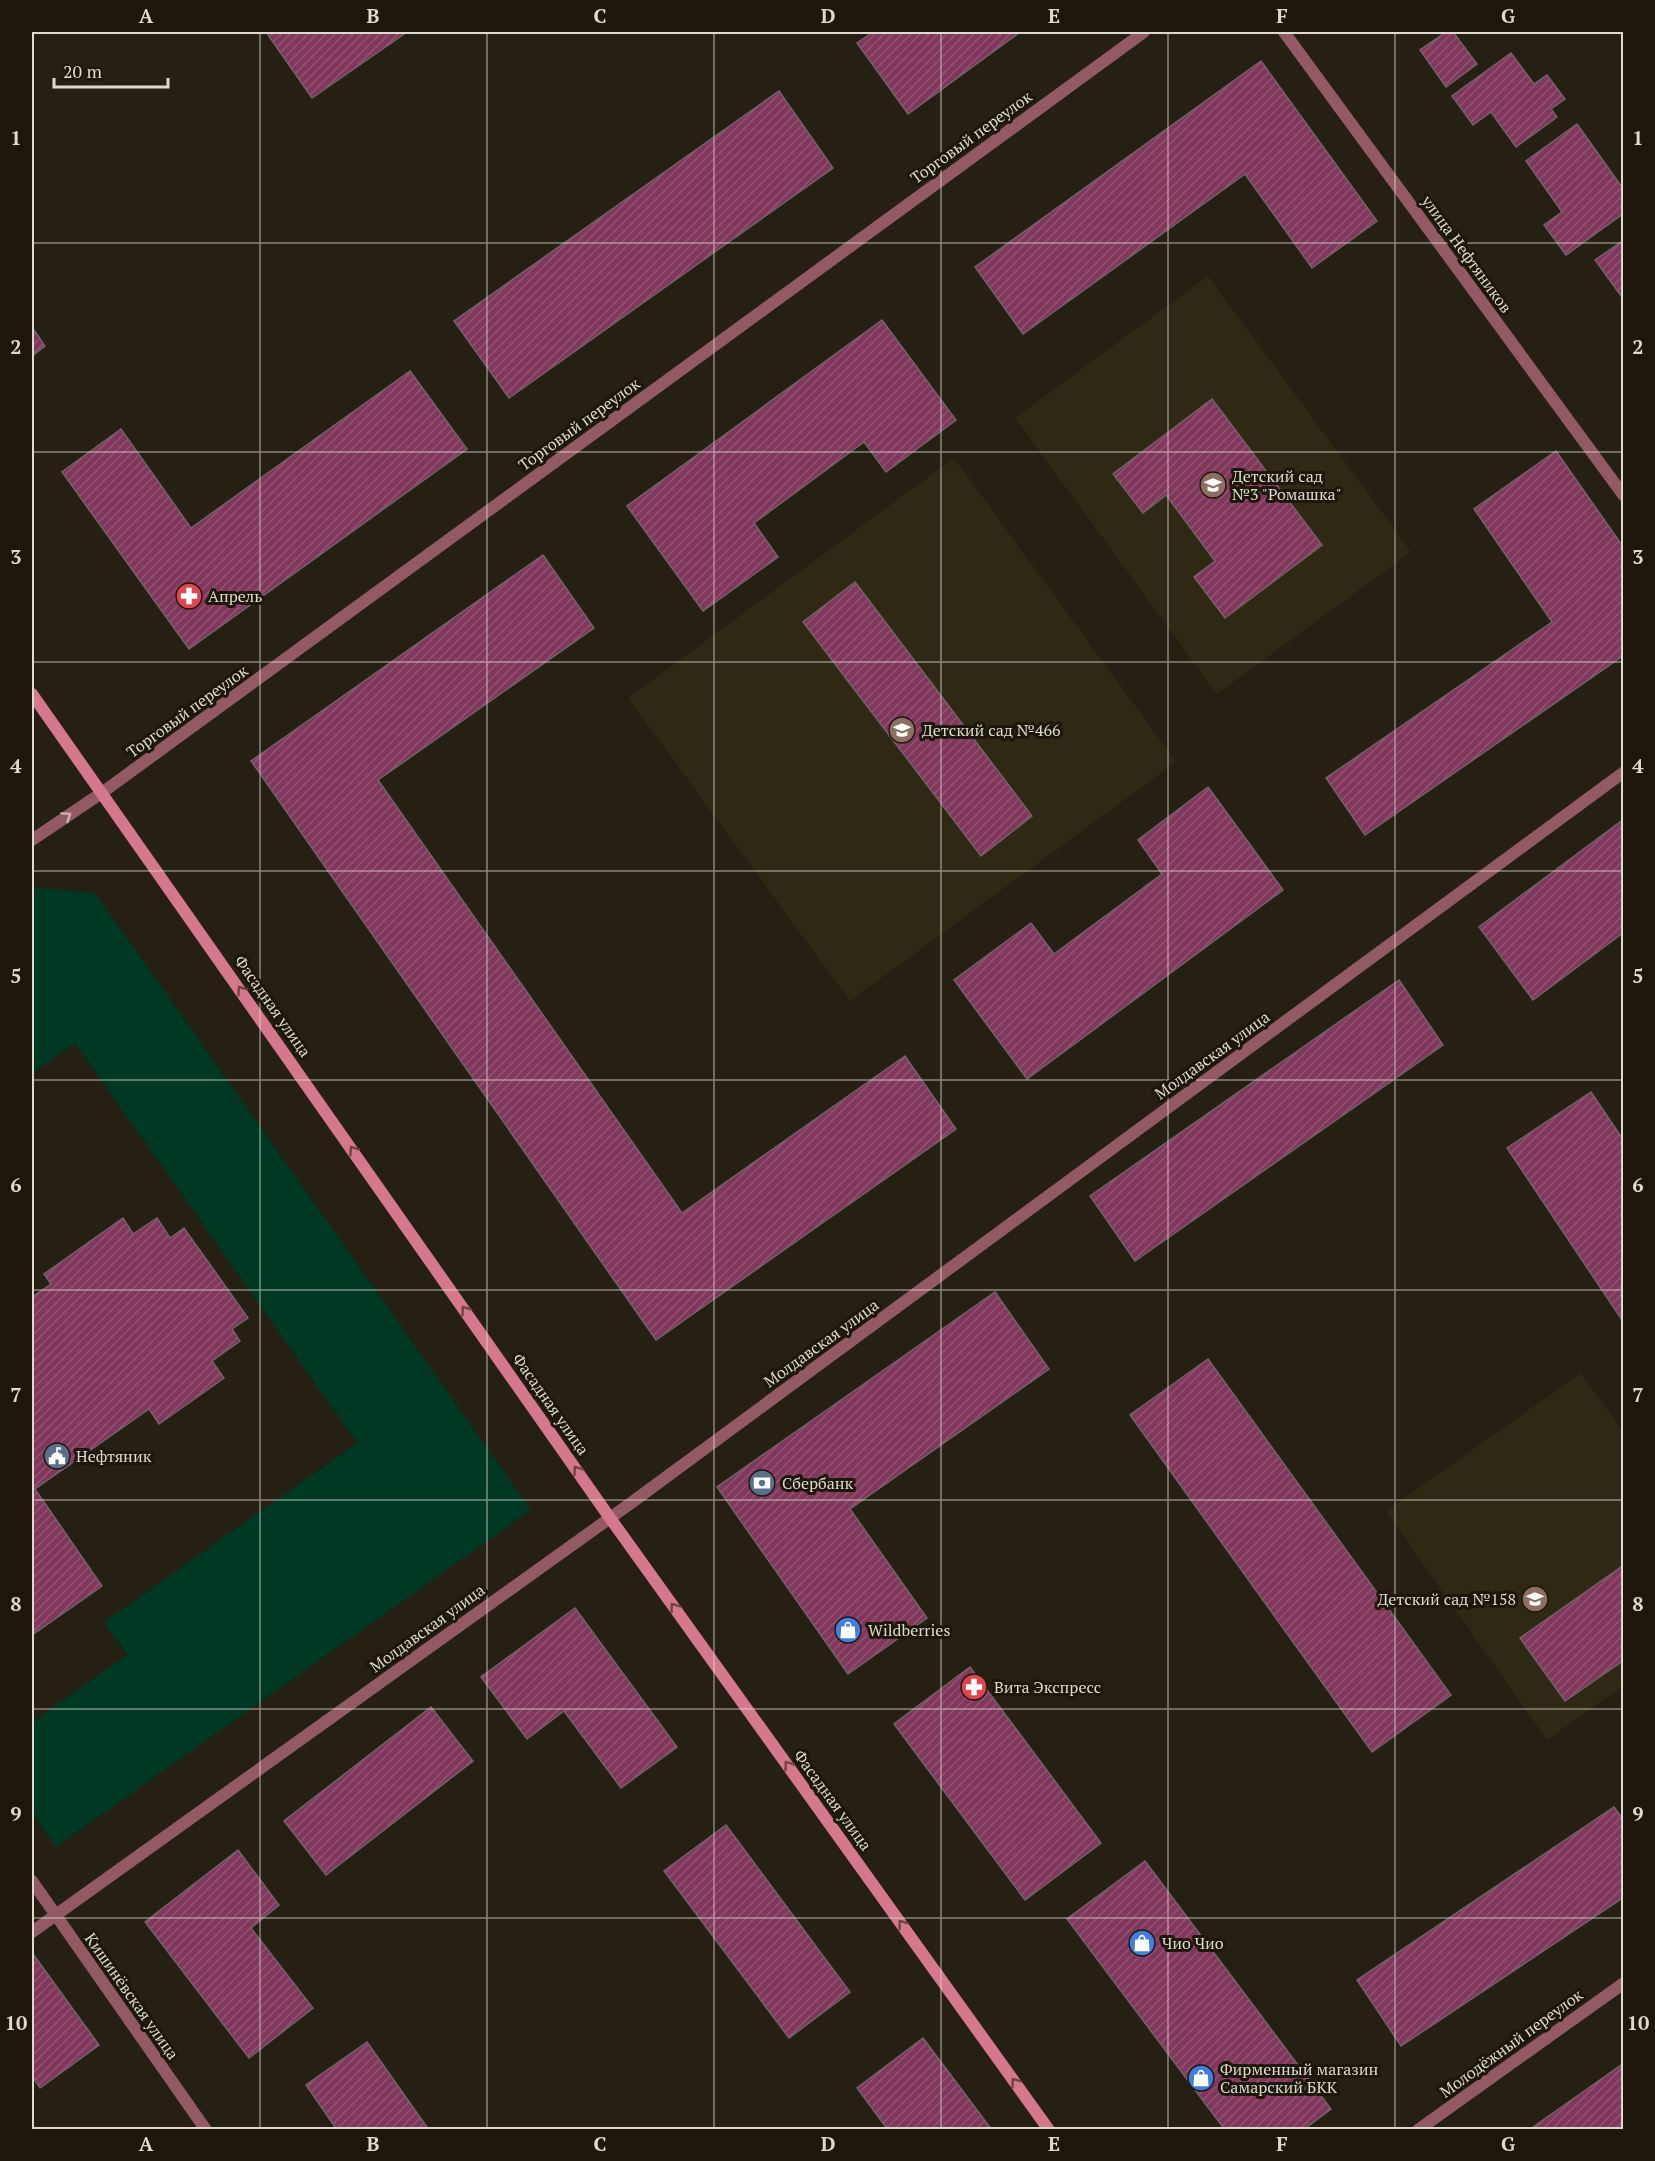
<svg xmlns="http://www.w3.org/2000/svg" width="1655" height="2161" font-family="'PT Serif',serif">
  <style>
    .built { fill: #2f2814 }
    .park { fill: #003923 }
    .building { fill: url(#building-hatch); stroke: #736269; stroke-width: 1.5 }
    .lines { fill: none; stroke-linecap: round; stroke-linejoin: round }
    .street { stroke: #935a66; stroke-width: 12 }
    .secondary { stroke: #d5788d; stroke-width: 12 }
    .oneway { stroke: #c7b4b2 }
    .oneway2 { stroke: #6f4345 }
    .grid { fill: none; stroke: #dddad2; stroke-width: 1.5; stroke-opacity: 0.55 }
    .labels { text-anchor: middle; stroke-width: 6; stroke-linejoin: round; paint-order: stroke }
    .street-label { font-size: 16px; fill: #dddad2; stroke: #1c170a }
    .poi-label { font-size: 16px; fill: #dddad2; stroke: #1c170a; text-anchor: start }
    .neatline { fill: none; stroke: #dddad2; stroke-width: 2 }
    .grid-label { font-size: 20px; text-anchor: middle; font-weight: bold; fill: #dddad2 }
  </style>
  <defs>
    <pattern id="building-hatch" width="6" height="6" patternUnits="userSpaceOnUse" patternTransform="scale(1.5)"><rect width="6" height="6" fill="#81365b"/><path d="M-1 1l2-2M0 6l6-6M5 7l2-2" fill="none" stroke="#925272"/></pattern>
  </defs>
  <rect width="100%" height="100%" fill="#252013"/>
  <!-- built -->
  <g class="built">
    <polygon points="1208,276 1411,552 1217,694 1015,418"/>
    <polygon points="954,458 1176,762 850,1001 628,698"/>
    <polygon points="1581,1373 1623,1432 1623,1686 1547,1740 1386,1511"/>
  </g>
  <!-- park -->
  <polygon class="park" points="32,887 95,893 531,1510 56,1847 32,1812 32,1722 127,1655 104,1622 357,1443 75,1043 32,1074"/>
  <!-- building -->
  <g class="building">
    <polygon points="266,32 407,32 312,98"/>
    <polygon points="873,32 1020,32 908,114 857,43"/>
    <polygon points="1446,32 1453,32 1477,64 1446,87 1420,50"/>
    <polygon points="1511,53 1534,84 1547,75 1565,99 1551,109 1557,117 1516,147 1491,112 1473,125 1452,96"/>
    <polygon points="1261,61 1377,221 1312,268 1245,174 1023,334 975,267"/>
    <polygon points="779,91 833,168 509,398 454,321"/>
    <polygon points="1577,124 1624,190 1624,213 1566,255 1544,225 1562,212 1526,161"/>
    <polygon points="1624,240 1624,300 1595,260"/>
    <polygon points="882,320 956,420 886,472 864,442 754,523 778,557 703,611 627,506"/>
    <polygon points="32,327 45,346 32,356"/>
    <polygon points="410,371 467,449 189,649 62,472 121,429 191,528"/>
    <polygon points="1212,399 1322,545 1225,618 1194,577 1215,561 1166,495 1143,513 1113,474"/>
    <polygon points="1556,451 1624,548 1624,655 1365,835 1326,778 1552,622 1474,509"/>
    <polygon points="543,555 594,628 378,780 682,1213 905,1056 956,1129 656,1340 251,761"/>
    <polygon points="855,582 1032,816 981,856 803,622"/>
    <polygon points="1208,787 1283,890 1027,1079 954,980 1031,923 1054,954 1162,874 1138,840"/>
    <polygon points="1624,819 1624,932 1533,1000 1479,927"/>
    <polygon points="1399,980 1443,1045 1135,1261 1090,1196"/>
    <polygon points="1591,1092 1624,1141 1624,1323 1507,1148"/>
    <polygon points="123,1218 133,1234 157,1218 170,1238 184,1228 248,1318 232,1329 240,1341 212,1361 224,1378 159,1424 149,1409 35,1489 102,1586 32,1635 32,1297 51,1284 44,1274"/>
    <polygon points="995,1292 1049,1369 850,1509 927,1618 848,1674 717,1487"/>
    <polygon points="1208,1359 1451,1695 1372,1752 1130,1415"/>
    <polygon points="1624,1565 1624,1660 1565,1701 1520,1638"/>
    <polygon points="575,1608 677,1747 621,1788 564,1711 527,1739 481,1677"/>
    <polygon points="970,1667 1101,1843 1025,1900 894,1724"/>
    <polygon points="431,1707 473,1761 326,1875 284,1821"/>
    <polygon points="1614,1807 1624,1821 1624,1897 1401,2046 1357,1980"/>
    <polygon points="726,1825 850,1992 789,2038 664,1871"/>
    <polygon points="238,1850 279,1905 251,1928 313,2008 249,2058 145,1922"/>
    <polygon points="1145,1861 1331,2109 1303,2130 1225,2130 1067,1919"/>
    <polygon points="33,1954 99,2045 40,2088 32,2076"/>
    <polygon points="923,2038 992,2130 888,2130 857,2088"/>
    <polygon points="367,2042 429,2130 337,2130 306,2085"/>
    <polygon points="1624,2063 1624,2130 1529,2130"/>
  </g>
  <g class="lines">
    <!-- street -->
    <g class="street">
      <polyline points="1284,32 1624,496"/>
      <polyline points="32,840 103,792 1144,32"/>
      <polyline points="32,1881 206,2130"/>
      <polyline points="32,1932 631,1503 1624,772"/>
      <polyline points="1418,2130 1624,1983"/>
    </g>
    <!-- secondary -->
    <polyline class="secondary" points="32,694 610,1518 1049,2130"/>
  </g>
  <!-- one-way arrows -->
  <defs><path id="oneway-chevron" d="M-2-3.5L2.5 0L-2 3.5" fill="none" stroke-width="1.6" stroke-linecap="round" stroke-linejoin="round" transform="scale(1.5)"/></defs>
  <use class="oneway" href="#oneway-chevron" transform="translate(67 816) rotate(-34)"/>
  <g class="oneway2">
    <use href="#oneway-chevron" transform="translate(241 990) rotate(-125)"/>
    <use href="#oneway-chevron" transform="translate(353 1150) rotate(-125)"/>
    <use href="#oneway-chevron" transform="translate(465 1310) rotate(-125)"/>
    <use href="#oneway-chevron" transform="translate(577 1470) rotate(-125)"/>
    <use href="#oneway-chevron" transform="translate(674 1607) rotate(-126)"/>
    <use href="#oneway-chevron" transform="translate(788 1765) rotate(-126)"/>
    <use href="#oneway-chevron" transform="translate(902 1924) rotate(-126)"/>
    <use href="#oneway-chevron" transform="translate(1015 2082) rotate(-126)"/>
  </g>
  <!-- grid -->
  <path class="grid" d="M260,32v2098M487,32v2098M714,32v2098M941,32v2098M1168,32v2098M1395,32v2098M32,243h1592M32,452h1592M32,662h1592M32,871h1592M32,1080h1592M32,1290h1592M32,1500h1592M32,1709h1592M32,1918h1592"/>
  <!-- icons -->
  <defs>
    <symbol id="school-disc" viewBox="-11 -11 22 22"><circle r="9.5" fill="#8d6e63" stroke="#1c170a"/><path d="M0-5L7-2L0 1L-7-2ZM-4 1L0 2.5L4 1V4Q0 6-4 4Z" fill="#fff"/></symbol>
    <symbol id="pharmacy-disc" viewBox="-11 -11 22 22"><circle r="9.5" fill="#e0444e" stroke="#1c170a"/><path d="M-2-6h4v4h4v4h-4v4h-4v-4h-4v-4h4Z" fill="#fff"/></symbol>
    <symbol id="civic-disc" viewBox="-11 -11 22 22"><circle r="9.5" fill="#5c6f8a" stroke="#1c170a"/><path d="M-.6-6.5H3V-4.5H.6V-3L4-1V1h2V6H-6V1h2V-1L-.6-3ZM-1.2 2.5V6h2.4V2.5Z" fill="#fff"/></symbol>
    <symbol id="bank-disc" viewBox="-11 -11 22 22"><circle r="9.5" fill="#5c6f8a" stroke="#1c170a"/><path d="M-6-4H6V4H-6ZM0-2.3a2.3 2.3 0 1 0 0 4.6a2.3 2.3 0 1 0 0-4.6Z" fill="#fff"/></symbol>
    <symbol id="shop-disc" viewBox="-11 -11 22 22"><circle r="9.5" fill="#3f7fe0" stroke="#1c170a"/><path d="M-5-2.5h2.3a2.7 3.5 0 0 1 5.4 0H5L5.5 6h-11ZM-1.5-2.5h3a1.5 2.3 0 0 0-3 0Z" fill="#fff"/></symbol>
  </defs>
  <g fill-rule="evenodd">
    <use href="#school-disc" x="1198" y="470" width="30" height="30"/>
    <use href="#pharmacy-disc" x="174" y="581" width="30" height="30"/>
    <use href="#school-disc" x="887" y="715" width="30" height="30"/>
    <use href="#civic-disc" x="42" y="1441" width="30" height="30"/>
    <use href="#bank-disc" x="747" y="1468" width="30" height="30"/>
    <use href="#school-disc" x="1520" y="1584" width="30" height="30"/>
    <use href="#shop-disc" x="833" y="1615" width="30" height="30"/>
    <use href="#pharmacy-disc" x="959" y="1672" width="30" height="30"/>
    <use href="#shop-disc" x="1127" y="1928" width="30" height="30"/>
    <use href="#shop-disc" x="1186" y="2063" width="30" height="30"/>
  </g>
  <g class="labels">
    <!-- street labels -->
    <g class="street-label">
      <text transform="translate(971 137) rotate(-36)" y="6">Торговый переулок</text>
      <text transform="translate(1467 254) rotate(54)" y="6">улица Нефтяников</text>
      <text transform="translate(579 424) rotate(-36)" y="6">Торговый переулок</text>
      <text transform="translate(187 711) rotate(-36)" y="6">Торговый переулок</text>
      <text transform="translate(273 1006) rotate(55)" y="6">Фасадная улица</text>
      <text transform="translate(1212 1055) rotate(-36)" y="6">Молдавская улица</text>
      <text transform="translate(821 1343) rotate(-36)" y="6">Молдавская улица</text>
      <text transform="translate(551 1404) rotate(55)" y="6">Фасадная улица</text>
      <text transform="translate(427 1628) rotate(-36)" y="6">Молдавская улица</text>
      <text transform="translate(833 1800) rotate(54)" y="6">Фасадная улица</text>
      <text transform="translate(132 1996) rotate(55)" y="6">Кишинёвская улица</text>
      <text transform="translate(1511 2043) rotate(-36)" y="6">Молодёжный переулок</text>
    </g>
    <!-- poi labels -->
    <g class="poi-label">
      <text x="1232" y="482">Детский сад<tspan x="1232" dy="18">№3 "Ромашка"</tspan></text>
      <text x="208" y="602">Апрель</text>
      <text x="922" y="736">Детский сад №466</text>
      <text x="76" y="1462">Нефтяник</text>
      <text x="782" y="1489">Сбербанк</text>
      <text x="1516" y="1605" text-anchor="end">Детский сад №158</text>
      <text x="868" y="1636">Wildberries</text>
      <text x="994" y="1693">Вита Экспресс</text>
      <text x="1162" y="1949">Чио Чио</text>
      <text x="1220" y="2075">Фирменный магазин<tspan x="1220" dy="18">Самарский БКК</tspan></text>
    </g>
  </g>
  <!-- border -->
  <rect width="1655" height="2161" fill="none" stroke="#1c170a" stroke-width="66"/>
  <!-- scale -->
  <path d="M54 78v9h114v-9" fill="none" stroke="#dddad2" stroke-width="3"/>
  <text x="63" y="78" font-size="18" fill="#dddad2" stroke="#1c170a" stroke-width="4.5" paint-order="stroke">20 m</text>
  <rect x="33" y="33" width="1589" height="2095" class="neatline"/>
  <g class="grid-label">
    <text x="146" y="23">A</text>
    <text x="373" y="23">B</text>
    <text x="600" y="23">C</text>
    <text x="828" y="23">D</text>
    <text x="1054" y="23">E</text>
    <text x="1282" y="23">F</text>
    <text x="1508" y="23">G</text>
    <text x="16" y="145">1</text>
    <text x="1638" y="145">1</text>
    <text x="16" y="354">2</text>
    <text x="1638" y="354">2</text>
    <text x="16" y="564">3</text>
    <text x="1638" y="564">3</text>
    <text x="16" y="773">4</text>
    <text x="1638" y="773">4</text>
    <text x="16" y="983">5</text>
    <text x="1638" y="983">5</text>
    <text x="16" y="1192">6</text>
    <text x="1638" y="1192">6</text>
    <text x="16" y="1402">7</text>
    <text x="1638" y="1402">7</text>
    <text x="16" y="1611">8</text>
    <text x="1638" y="1611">8</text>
    <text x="16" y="1821">9</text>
    <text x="1638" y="1821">9</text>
    <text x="16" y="2030">10</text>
    <text x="1638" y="2030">10</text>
    <text x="146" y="2151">A</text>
    <text x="373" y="2151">B</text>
    <text x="600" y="2151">C</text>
    <text x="828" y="2151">D</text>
    <text x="1054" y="2151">E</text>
    <text x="1282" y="2151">F</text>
    <text x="1508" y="2151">G</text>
  </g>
</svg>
